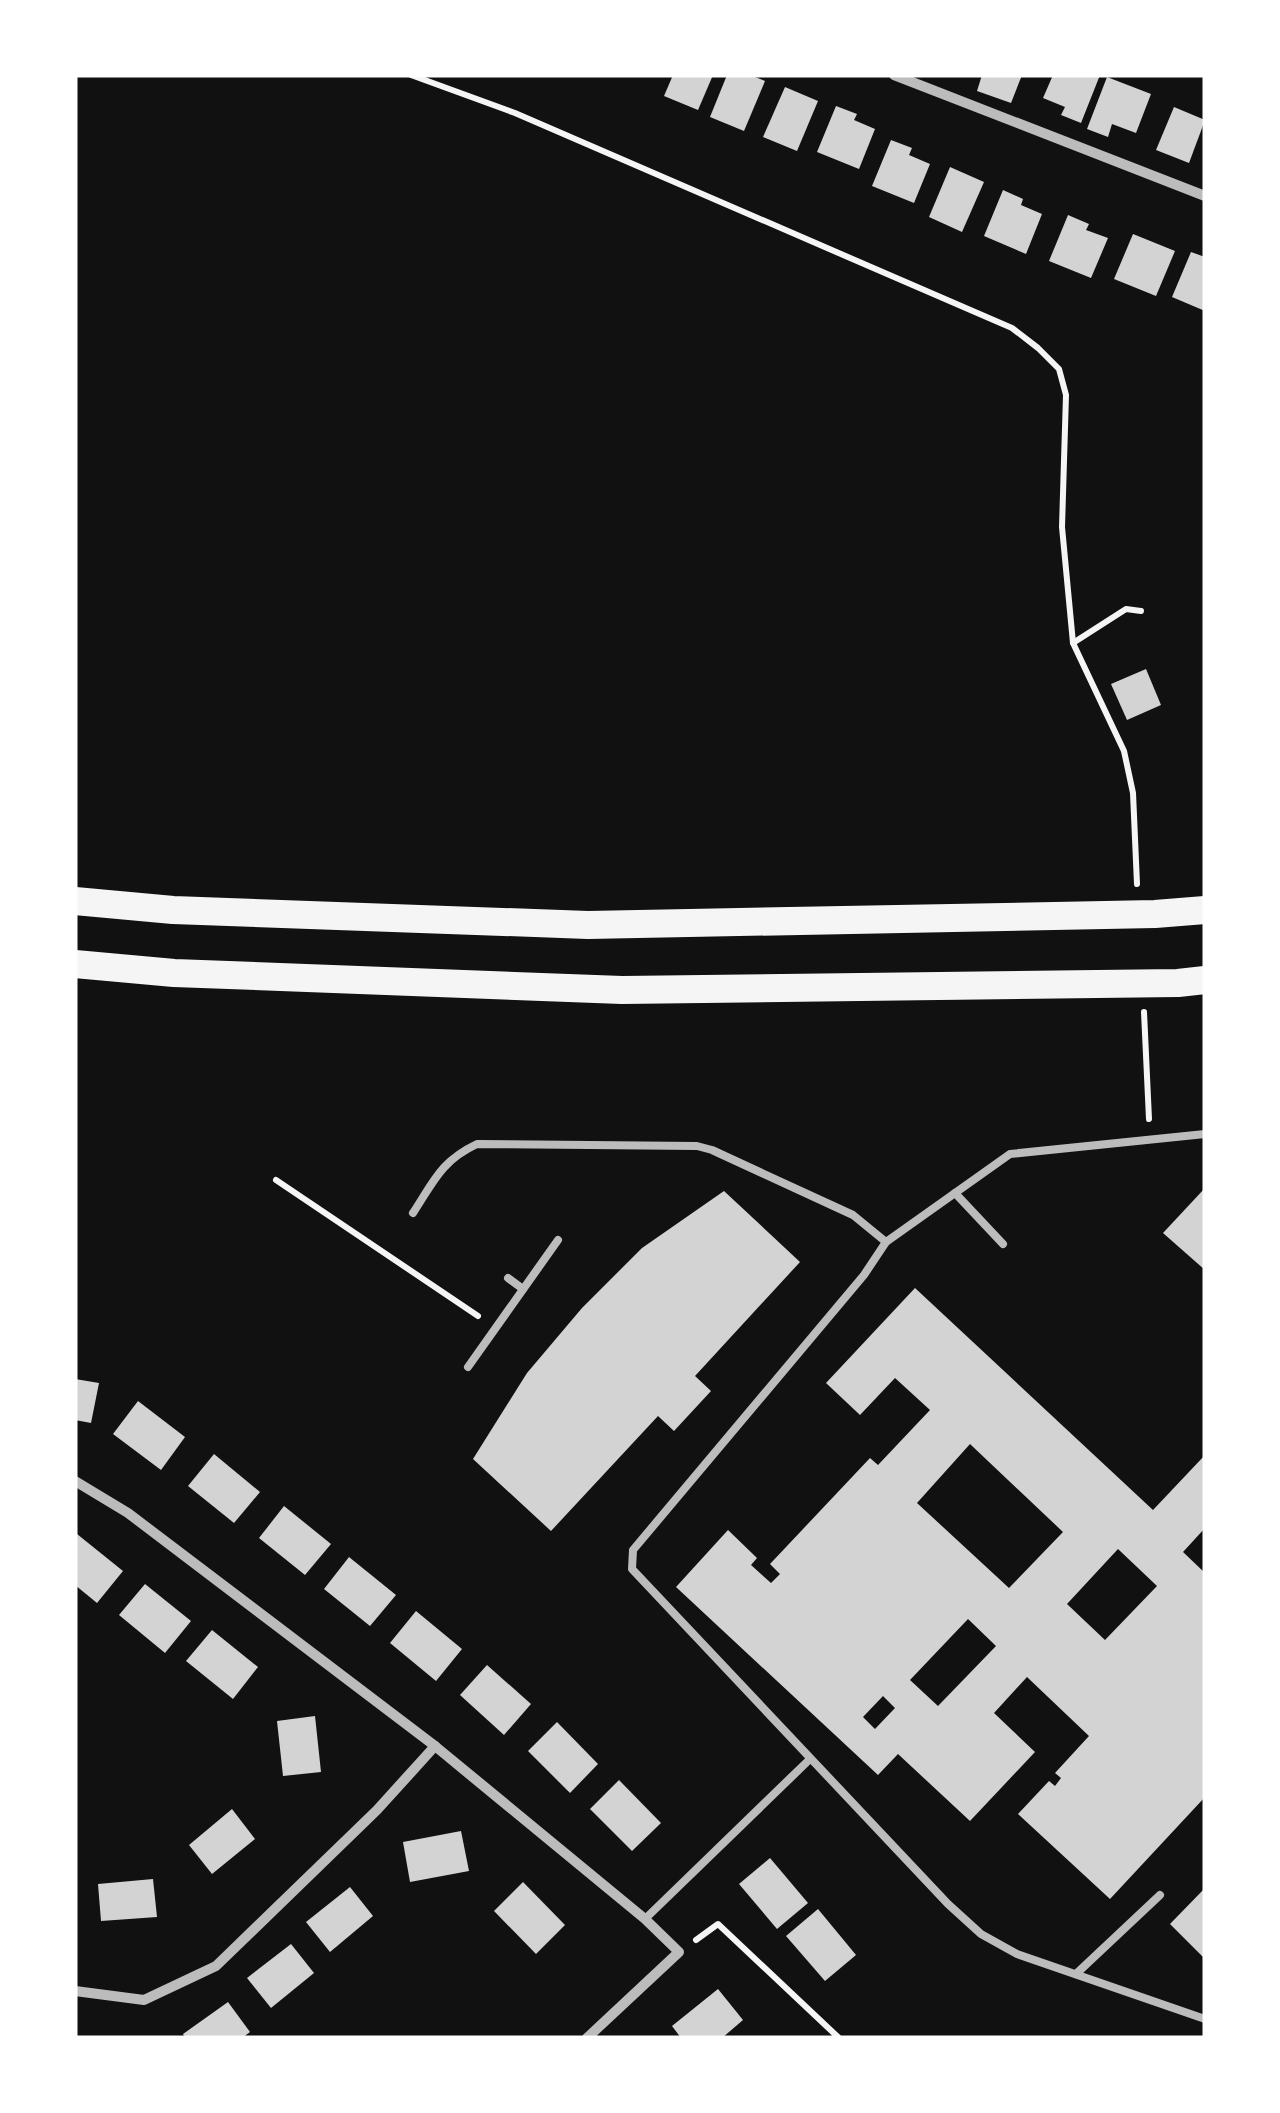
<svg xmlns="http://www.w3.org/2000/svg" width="1280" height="2113" font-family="'Exo 2',sans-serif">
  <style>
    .building { fill: #d3d3d3; fill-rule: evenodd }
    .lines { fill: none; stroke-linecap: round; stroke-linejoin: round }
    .path { stroke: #f5f5f5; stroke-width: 6 }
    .service { stroke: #bcbcbc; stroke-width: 8 }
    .minor { stroke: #bcbcbc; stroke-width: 10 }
    .trunk { stroke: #f5f5f5; stroke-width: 28 }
  </style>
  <rect width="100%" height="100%" fill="#111"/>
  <!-- building -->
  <g class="building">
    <polygon points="673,75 713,75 698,110 664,96"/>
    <polygon points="727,75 750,75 765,81 744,131 710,117"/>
    <polygon points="982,75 1022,75 1011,103 977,91"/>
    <polygon points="1053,75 1100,75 1081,123 1061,115 1065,107 1043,98"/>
    <polygon points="1107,77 1151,94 1136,133 1112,124 1108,137 1087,129"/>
    <polygon points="785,87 818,101 797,151 763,137"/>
    <polygon points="836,106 857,114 854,120 875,129 859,169 817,152"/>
    <polygon points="1174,107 1205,120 1189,163 1156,150"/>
    <polygon points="891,140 912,148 909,155 930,164 914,203 872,186"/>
    <polygon points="950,167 984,182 962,232 929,217"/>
    <polygon points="1003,190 1023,199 1021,205 1042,214 1026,254 984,236"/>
    <polygon points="1068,215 1089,224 1086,230 1108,238 1091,278 1049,261"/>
    <polygon points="1133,234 1175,251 1156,296 1114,279"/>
    <polygon points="1191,252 1205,257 1205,311 1172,297"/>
    <polygon points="1146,669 1161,705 1127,720 1111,684"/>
    <polygon points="1205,1188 1205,1270 1163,1233"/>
    <polygon points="724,1191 800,1262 695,1376 711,1391 674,1431 658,1416 551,1531 473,1459 527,1373 582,1308 642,1248"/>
    <path d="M915,1288l238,222 52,-55v73l-22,24 22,21v224l-95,102 -92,-85 31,-33 6,5 6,-8 -6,-5 34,-37 -62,-59 -33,36 41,39 -65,69 -72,-67 -20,21 -202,-188 52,-57 29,28 -6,7 20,18 9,-9 -10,-10 100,-106 8,7 52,-55 -35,-32 -35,37 -34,-32zM970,1444l93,88 -54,56 -92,-85zM1118,1549l39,37 -52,54 -38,-36zM968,1619l28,27 -58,60 -28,-26zM883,1696l12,12 -20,21 -12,-12z"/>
    <polygon points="75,1379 99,1383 91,1423 75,1420"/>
    <polygon points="138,1401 185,1437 161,1470 113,1434"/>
    <polygon points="214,1454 260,1492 234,1523 188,1486"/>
    <polygon points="284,1506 331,1544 305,1575 259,1538"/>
    <polygon points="77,1534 123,1571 97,1603 75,1585 75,1537"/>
    <polygon points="349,1557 396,1595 370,1626 324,1589"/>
    <polygon points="145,1584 191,1621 165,1653 119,1615"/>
    <polygon points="416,1611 462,1649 436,1681 390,1643"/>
    <polygon points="212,1630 258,1667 233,1699 186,1661"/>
    <polygon points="487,1665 531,1704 504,1735 460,1695"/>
    <polygon points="315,1716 321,1772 283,1776 277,1721"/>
    <polygon points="557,1722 598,1764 570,1793 528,1751"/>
    <polygon points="619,1780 661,1823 632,1851 590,1809"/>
    <polygon points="232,1809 255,1839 212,1874 189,1845"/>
    <polygon points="461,1831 469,1871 410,1882 403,1842"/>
    <polygon points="770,1858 808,1903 777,1929 739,1884"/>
    <polygon points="153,1879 157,1917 101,1921 98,1884"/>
    <polygon points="523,1882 565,1925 536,1954 494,1911"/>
    <polygon points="350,1887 373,1916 330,1952 306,1922"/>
    <polygon points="1205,1888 1205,1959 1170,1924"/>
    <polygon points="818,1909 856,1955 825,1981 786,1936"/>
    <polygon points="291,1944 314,1973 271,2008 247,1978"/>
    <polygon points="718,1989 743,2020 722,2038 681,2038 672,2026"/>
    <polygon points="228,2002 250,2032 242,2038 185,2038 183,2034"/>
  </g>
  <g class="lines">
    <!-- path -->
    <g class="path">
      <polyline points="411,75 515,113 1012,328 1038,348 1059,369 1066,395 1062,527 1073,643 1124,751 1133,793 1137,884"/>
      <polyline points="1073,643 1126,609 1141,611"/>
      <polyline points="1144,1012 1149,1119"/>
      <polyline points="276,1180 478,1316"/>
      <polyline points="696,1940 718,1924 839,2038"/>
    </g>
    <!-- service -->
    <g class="service">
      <polyline points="1205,1134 1010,1154 886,1242 864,1275 633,1550 632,1569 948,1904 981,1934 1017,1954 1205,2019"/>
      <polyline points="955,1193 1003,1244"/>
      <path d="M413,1213c21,-32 28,-52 64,-69l220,2 15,4 141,65 33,27"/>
      <polyline points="508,1278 523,1289"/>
      <polyline points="468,1367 558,1240"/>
      <polyline points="645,1919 810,1759"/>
      <polyline points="1076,1974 1160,1895"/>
    </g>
    <!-- minor -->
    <g class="minor">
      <polyline points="894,75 1205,196"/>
      <polyline points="75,1481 128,1513 435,1746 645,1919 679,1952 587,2038"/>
      <polyline points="75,1991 144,2000 216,1966 377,1810 435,1746"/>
    </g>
    <!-- trunk -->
    <g class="trunk">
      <polyline points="75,901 173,910 588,925 1155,914 1205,910"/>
      <polyline points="75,964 174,973 622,990 1178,983 1205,980"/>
    </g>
  </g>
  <!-- border -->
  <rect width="1280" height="2113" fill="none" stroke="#ffffff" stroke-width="155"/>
</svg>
